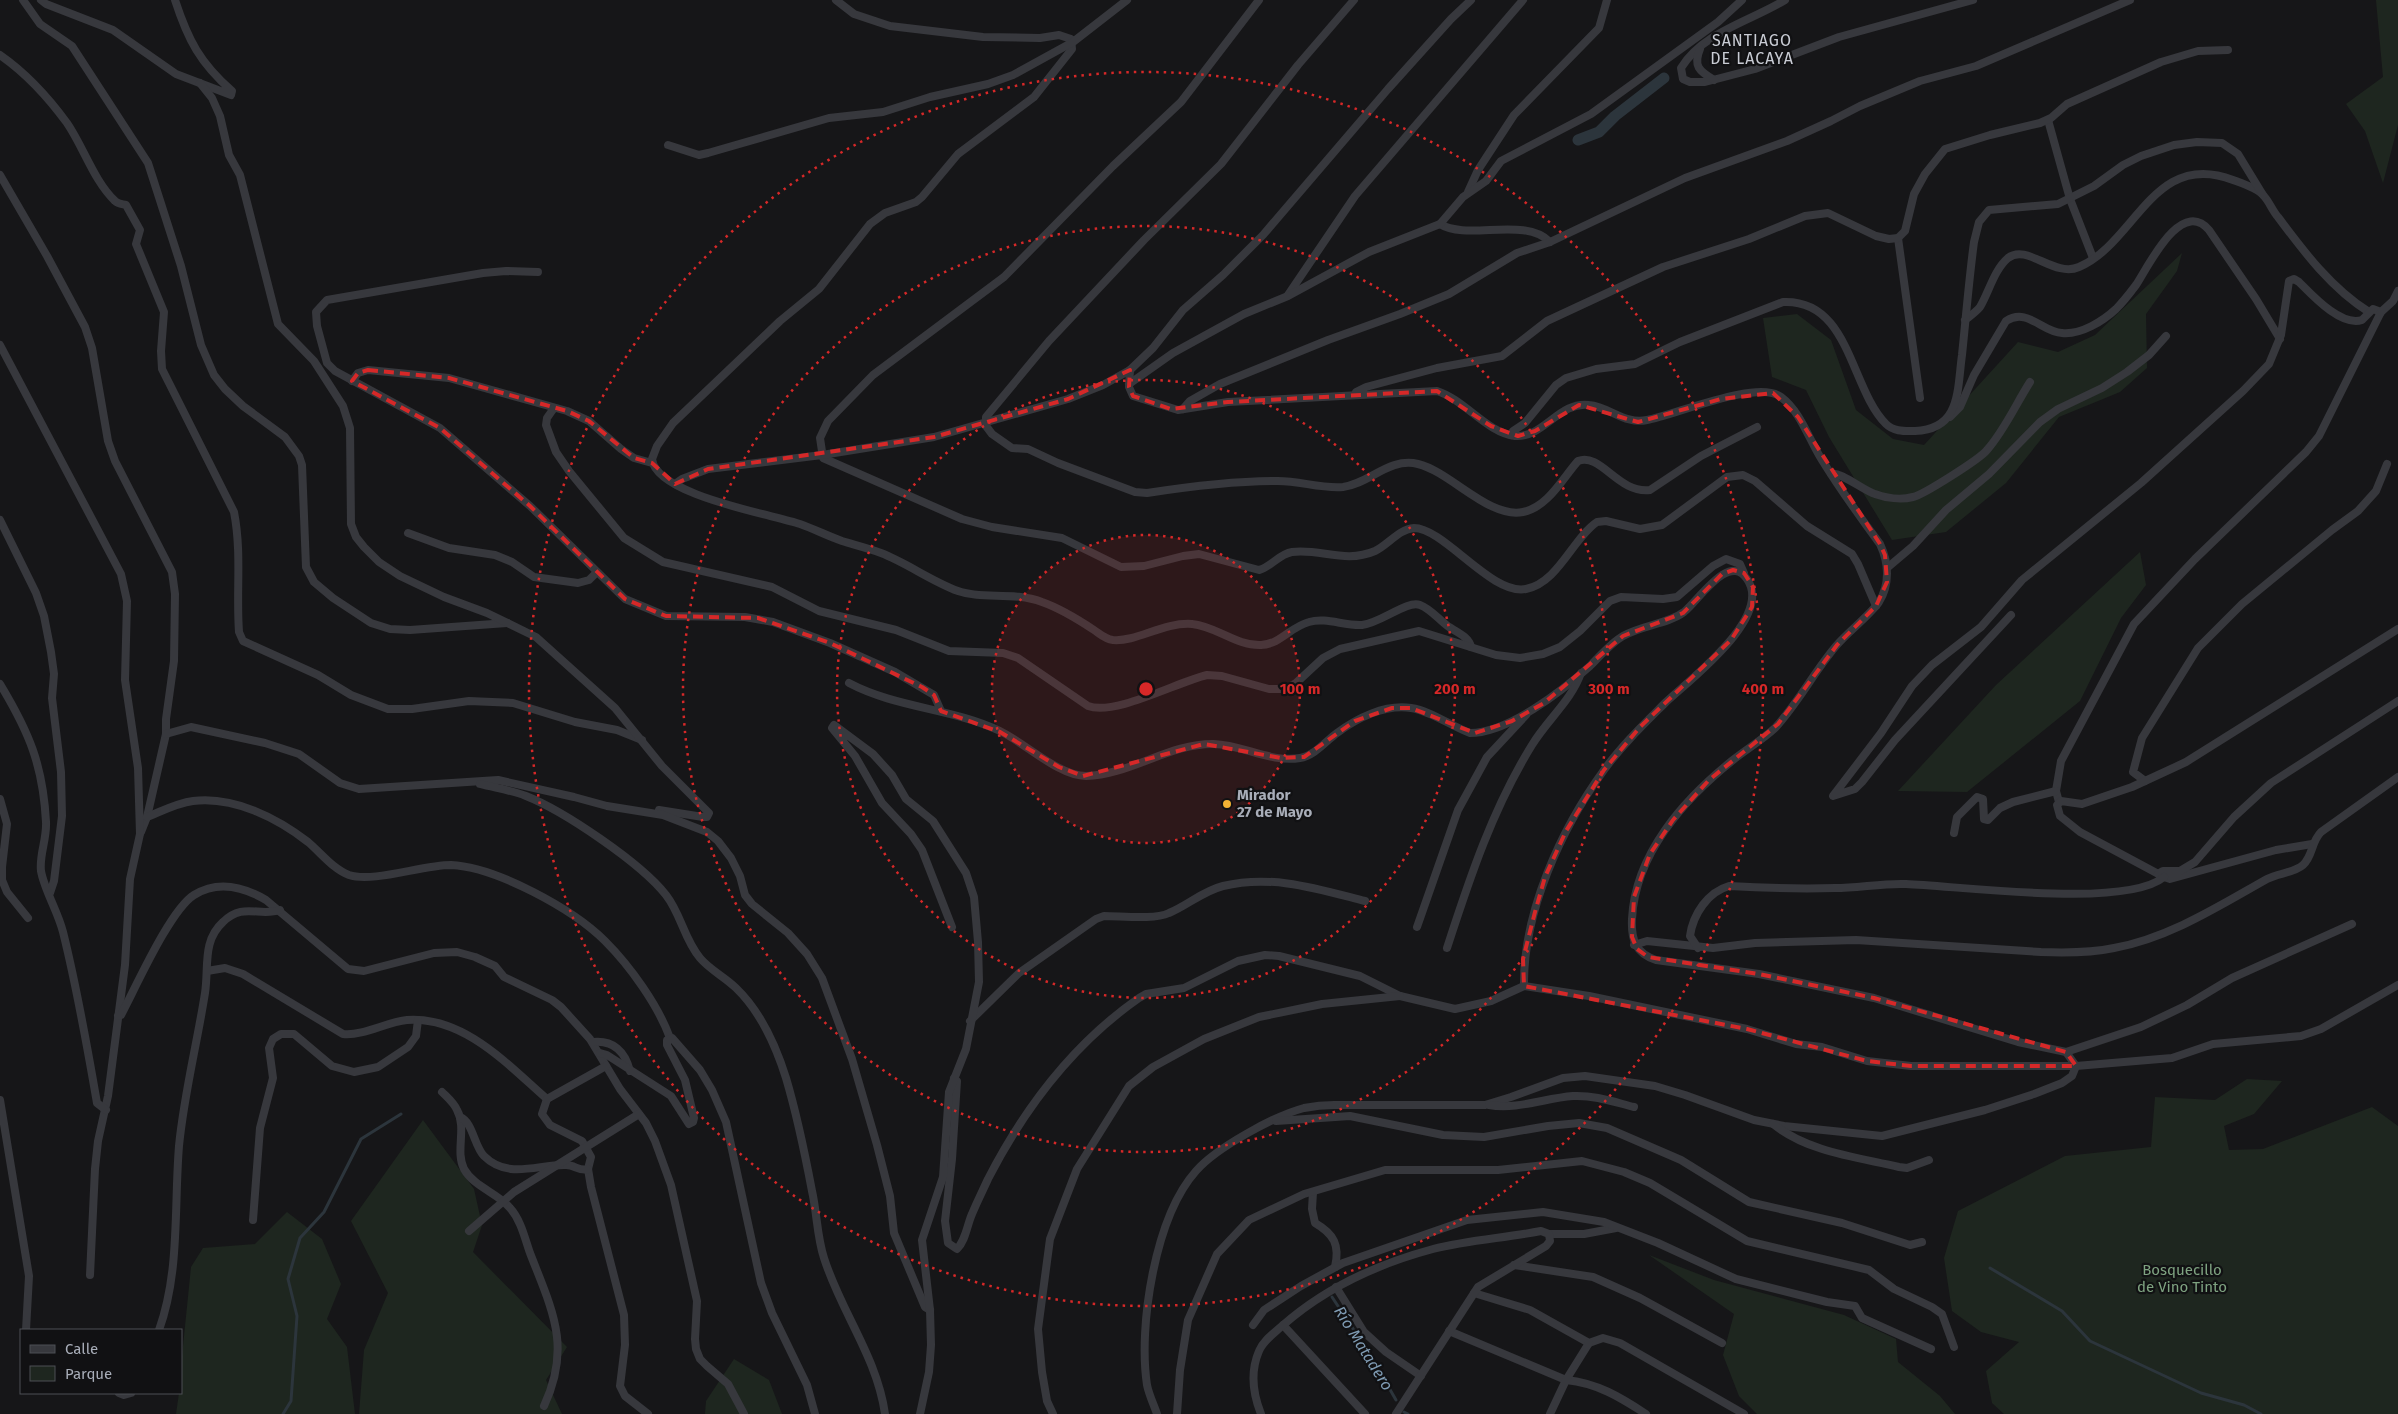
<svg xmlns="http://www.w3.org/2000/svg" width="2398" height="1414" font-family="'Fira Sans',sans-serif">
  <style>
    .green { fill: #1e261f }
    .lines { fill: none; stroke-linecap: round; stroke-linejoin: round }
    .stream { stroke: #2c353c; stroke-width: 3 }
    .canal { stroke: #2c353c; stroke-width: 11 }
    .street { stroke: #37383d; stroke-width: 8 }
    .marked { fill: none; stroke: #d62828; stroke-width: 4; stroke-dasharray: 10 6; stroke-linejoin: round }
    .ring { fill: none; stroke: #d62828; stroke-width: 2.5; stroke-dasharray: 2.5 5 }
    .poi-dot { fill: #f2b134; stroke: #111113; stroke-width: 2 }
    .labels { text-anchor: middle; stroke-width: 4.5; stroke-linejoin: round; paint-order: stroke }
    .poi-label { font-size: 15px; font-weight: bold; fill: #a8adb8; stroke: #111113; text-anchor: start }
    .park-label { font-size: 15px; fill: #7fa381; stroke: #111113 }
    .neighbourhood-label { font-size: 16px; letter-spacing: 1px; fill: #c9ccd4; stroke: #111113 }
    .water-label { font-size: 16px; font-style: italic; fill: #7f9bb3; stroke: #111113 }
    .centre { fill: #d62828; stroke: #111113; stroke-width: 2.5 }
    .ring-label { font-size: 15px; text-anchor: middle; font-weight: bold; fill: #d62828; stroke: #111113; stroke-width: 4.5; stroke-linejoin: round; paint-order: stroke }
  </style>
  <rect width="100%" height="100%" fill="#161618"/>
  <!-- green -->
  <g class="green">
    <polygon points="2376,0 2398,0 2398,125 2383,183 2365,131 2346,104 2383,77"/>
    <polygon points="2182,253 2177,271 2146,314 2147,368 2120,392 2059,417 2006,483 1946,532 1892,540 1829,437 1806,390 1772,377 1763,318 1797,314 1831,340 1856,410 1893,439 1924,445 2018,342 2058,352 2095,335"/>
    <polygon points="2140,552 2146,585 2121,618 2080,701 1967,792 1898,791 1996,685"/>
    <polygon points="2247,1079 2282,1081 2254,1114 2224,1126 2229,1150 2263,1149 2372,1107 2398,1126 2398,1414 2004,1414 1992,1403 1986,1371 2019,1342 1981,1332 1952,1311 1944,1258 1958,1211 2065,1156 2151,1147 2155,1097 2215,1100"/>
    <polygon points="423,1120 474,1189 482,1225 473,1252 567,1347 546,1380 562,1414 359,1414 364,1350 388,1293 351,1221"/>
    <polygon points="287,1212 322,1239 341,1284 327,1319 347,1347 355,1414 176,1414 179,1393 181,1393 181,1366 191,1267 203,1248 255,1244"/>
    <polygon points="1649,1255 1714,1280 1844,1315 1896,1339 1898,1362 1940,1396 1955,1414 1757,1414 1739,1396 1723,1355 1734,1314"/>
    <polygon points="734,1359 769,1380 782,1414 705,1414 706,1401"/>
  </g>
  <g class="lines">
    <!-- stream -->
    <g class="stream">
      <polyline points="1990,1268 2062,1311 2090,1341 2201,1393 2244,1405 2261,1414"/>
      <polyline points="1332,1297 1369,1353 1396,1400"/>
      <polyline points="1404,1412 1408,1414"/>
      <polyline points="283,1414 291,1401 297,1316 288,1279 300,1238 324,1212 361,1139 401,1114"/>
    </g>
    <!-- canal -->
    <polyline class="canal" points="1578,140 1599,132 1615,116 1664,78"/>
    <!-- street -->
    <g class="street">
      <polyline points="23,0 40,24 72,46 148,163 181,266 201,345 214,375 225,389 243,406 285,437 299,456 302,465 306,567 314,582 333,598 371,623 390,629 410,630 507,623"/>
      <path d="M41,0l5,4 67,26 63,44 55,21 1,-4c-32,-28 -44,-51 -57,-91"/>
      <path d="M836,0l18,14 36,12 93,11 57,1 19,-3 12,4 1,10 -38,48 -76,57 -36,43 -6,5 -31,11 -15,11 -51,65 -39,32 -107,102 -16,23 -5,13c4,36 118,55 148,65 14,5 28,12 42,17 13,4 26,7 39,12 26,10 50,28 77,38 25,9 55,0 84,11 17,6 37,18 52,28 6,4 11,9 19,10 24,2 50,-18 79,-16 24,2 44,22 69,21 20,-1 29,-18 48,-23 17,-5 35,4 53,3 19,-2 45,-25 58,-20 11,4 19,15 29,22 8,5 20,10 22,20"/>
      <path d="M1259,0l-78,102 -68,64 -109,111 -131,98 -45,46 -8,17 3,20 139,61 30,8 70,11 59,29 23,-1 39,-10 16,-2 60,16c12,-3 20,-16 33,-18 28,-4 53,12 83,-1 13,-6 24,-22 39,-23 30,0 78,68 112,61 32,-6 47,-51 71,-67l9,-1 34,8 22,-4 65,-48 16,-2 12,6 52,45 45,28 6,10 18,42"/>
      <path d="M1354,0l-56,65 -77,99 -77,76 -95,101 -63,76v9l6,8 20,14 16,1 30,14 77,29 12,1c39,-6 88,-12 128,-12 23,-1 45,8 68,6 26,-3 46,-30 75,-23 33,8 71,55 105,48 25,-5 39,-33 55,-51 23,-9 40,33 72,29l51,-34 56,-29"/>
      <path d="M1785,0c-34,21 -82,32 -104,68l2,11 7,3h15l50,-13 84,-32 134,-37"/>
      <path d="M1700,49c-7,17 -1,22 14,31"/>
      <path d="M0,55c26,18 48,42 67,68 17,25 27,58 48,78 3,3 7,3 11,4l14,25 -4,14 28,68 -3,39 1,18 72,143c8,41 2,80 5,120l4,9 75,34 33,20 37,14h24l57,-8 44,2 62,19 42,8 25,10"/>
      <polyline points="200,83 212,98 220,116 229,155 240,175 278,324 314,361 343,406 350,428 351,524 356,537 364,547 379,562 400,576 444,597 487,613 536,637 615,708 662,766 709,813 707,817 703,817 659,810"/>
      <polyline points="2048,120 2070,199 2093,258"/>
      <polyline points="668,145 699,155 708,153 829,118 883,112 930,97 988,84 1013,75 1073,42 1127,0"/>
      <polyline points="0,175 47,256 85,327 92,348 108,441 115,461 172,572 175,594 174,661 166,719 166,734 147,817 141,832"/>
      <polyline points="1468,192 1478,170 1514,115 1599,28 1607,0"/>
      <path d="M1440,224c27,17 85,-8 110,18"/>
      <polyline points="1898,238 1920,398"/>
      <polyline points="538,272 506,271 483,273 327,300 316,312 317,326 327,363 335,371 440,428 530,506 625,599 666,616 745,617 773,622 830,643 895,672 934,695 941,711"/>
      <polyline points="1288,295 1355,196 1523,0"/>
      <path d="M1965,320c5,-4 11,-8 15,-13 9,-15 14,-37 28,-49 19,-15 46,20 71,9 57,-24 74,-118 154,-87 8,3 24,8 30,15 6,6 9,15 15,22 26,35 54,72 91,95"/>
      <polyline points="0,345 121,574 127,601 125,680 138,768 140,834 130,879 125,965 108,1096 98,1141 95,1169 90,1275"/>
      <path d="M1130,370l-1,17 4,9 45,14 50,-8 209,-11c28,9 50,42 78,45 29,2 44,-35 74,-31 21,2 36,20 58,15 28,-5 111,-41 134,-23 20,15 28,43 41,63 18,29 38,57 58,84 9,19 10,40 -1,58 -8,12 -32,31 -43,44 -22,26 -38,57 -61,82 -13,12 -28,21 -42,32 -49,39 -98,94 -101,159 -1,20 3,34 24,41l103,14 115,24 144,44 48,10 10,14 -4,10 -10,7 -28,11 -49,16 -103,26 -98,-10 -30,-6 -69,-25 -30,-9 -70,-10 -22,2 -52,19 -26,8h-151c-10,0 -20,1 -30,3 -30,8 -88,40 -108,63 -41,46 -58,155 -49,214 2,10 7,20 10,29"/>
      <polyline points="352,381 358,373 368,370 449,378 567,411 589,421 621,449 634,458 652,463"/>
      <polyline points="1129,384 1173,353 1244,314 1288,296 1369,252 1440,224 1463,197 1486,181 1501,161 1591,114 1718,22 1742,0"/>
      <polyline points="1355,395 1356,392 1366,387 1437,368 1502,356 1547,321 1663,267 1749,239 1805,216 1828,213 1876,236 1889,239 1898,238 1905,231 1914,194 1925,174 1945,149 1990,135 2040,123 2051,118 2067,104 2161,62 2198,51 2228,50"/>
      <path d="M554,408l-7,10 -1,7 10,27 13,19 55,67 39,24 109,25 47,24 77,19 53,21 54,2 15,5 70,48c27,10 89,-24 119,-31l15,1 47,13h16l11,-6 27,-25 17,-9 79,-18 77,24 24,3 23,-4 17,-7 20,-16 30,-30 11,-4 42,2 14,-2 36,-31 13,-7 14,5 4,9"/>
      <polyline points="1183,409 1190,401 1220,384 1328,340 1400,314 1449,294 1517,253 1550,242 1685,178 1787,141 1831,121 1860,106 1920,81 1976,66 2130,0"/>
      <path d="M1950,417l10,-10 14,-32 32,-54c21,-14 36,11 56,12 19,2 41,-12 54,-24 7,-7 14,-16 20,-24 12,-18 45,-88 73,-55l47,69 24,40"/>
      <path d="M1511,435l2,-4 12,-8 31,-38 10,-7 30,-9 39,-5 45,-22 103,-40c67,-3 67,86 103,122 8,8 19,7 29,7 46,-2 42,-40 47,-76 4,-38 7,-76 12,-113l5,-20 10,-12 69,-6 36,-18 29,-21 18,-9 33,-11 23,-3 25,1 16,11 25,41"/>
      <path d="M1831,474c9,-3 33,17 44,20 11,4 26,6 38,3 10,-2 67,-38 74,-47 17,-19 29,-46 43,-68"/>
      <polyline points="675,484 682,479 708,469 822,455 934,437 1068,399 1103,385 1130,370 1153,348 1183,310 1223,275 1263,235 1388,89 1451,19 1471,0"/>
      <polyline points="0,520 36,593 44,616 51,652 54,674 52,698 61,772 62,816 54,881 50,893"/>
      <polyline points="408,533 449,548 495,555 512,562 534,577 578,583 589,580 596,573"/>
      <polyline points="1887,568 1913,546 1946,510 1989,474 2040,422 2058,409 2102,388 2127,372 2149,355 2166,336"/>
      <path d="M2011,615l-116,125 -33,42 -7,7 -22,7 48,-63 31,-47 20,-21 49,-38 41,-47 119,-97 102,-92 26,-27 12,-29 8,-54 5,-2 5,3c13,13 42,45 63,38l11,-11 8,3"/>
      <path d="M849,683c47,25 103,25 151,48 25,12 59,45 86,45 44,-1 84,-33 128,-32 29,1 57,19 86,14 14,-2 26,-17 37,-25 20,-15 48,-29 74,-25 20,3 40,18 59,25 38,0 92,-42 120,-67 10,-10 21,-23 33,-30 19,-11 45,-12 61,-24 15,-12 45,-60 63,-33 27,38 -58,101 -82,124 -21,21 -43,42 -61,67 -43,59 -81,142 -80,216"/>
      <path d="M0,684c29,48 43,81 46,138 1,17 -7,33 -5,49 3,18 17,41 22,61 14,56 24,113 34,171l9,7"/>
      <polyline points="166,734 191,727 265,743 299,754 340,783 359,789 498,780 574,797 607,806 663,815 707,832 718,841 731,858 740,876 745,895 752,904 788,933 807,954 822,978 852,1059 877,1145 890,1196 894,1233 925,1307 930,1310"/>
      <polyline points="2145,781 2133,772 2142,738 2198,648 2242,604 2332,530 2358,511 2376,491 2387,464"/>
      <path d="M480,784c15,4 31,6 46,12 38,15 115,67 140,99 15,19 18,44 34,63 10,12 25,19 36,30 25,24 40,58 50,90 11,37 19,76 26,113 5,22 5,46 12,67 17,54 53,99 61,156"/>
      <polyline points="0,799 7,824 2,867 2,880 7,892 28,918"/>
      <polyline points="2059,802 2056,791 2061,761 2134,624 2195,559 2306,452 2319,436 2381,312 2393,301 2398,291"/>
      <path d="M147,817c15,-6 30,-14 46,-16 41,-5 84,17 115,41 13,11 25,27 41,33 24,8 73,-10 102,-10 45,2 122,44 154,76 25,25 53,64 65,97"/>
      <polyline points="1954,833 1957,817 1977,797 1983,799 1984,819 1988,820 2000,808 2013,802 2056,791"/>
      <polyline points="2312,844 2276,850 2170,879 2164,877 2080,832 2060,816 2057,805 2061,801 2082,804 2132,787 2186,762 2398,629"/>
      <polyline points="2158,874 2163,871 2180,871 2195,862 2234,817 2271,783 2398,701"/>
      <polyline points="1417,927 1458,810 1487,757 1526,715"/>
      <path d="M1634,945l13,-4 66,7 42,-5 101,-3 185,12c24,1 49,1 73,-4 55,-10 105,-42 153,-69 11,-6 27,-6 36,-14 10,-9 8,-23 18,-33l77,-55"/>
      <path d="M1447,948c23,-71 46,-140 85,-203 16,-26 39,-44 49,-72"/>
      <path d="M1698,948l-8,-12c3,-22 18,-44 39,-50 35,2 70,3 106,2 23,0 48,-5 71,-4 55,2 219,25 258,-7"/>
      <path d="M207,971l18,-3 18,6 100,60c21,2 43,-12 64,-14 57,-4 101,45 140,79"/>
      <path d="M118,1016l3,-1c15,-28 49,-105 73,-120 24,-15 50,-8 72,5l82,69 16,2 70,-18 23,-1 18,5 20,9 9,11 48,23 9,7 29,32 30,50 26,34 9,18 16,44 26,116 -2,38 1,10 4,10 7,7 21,18 16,30"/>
      <path d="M970,1021l49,-48 77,-54 8,-3c18,0 50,4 65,-3 19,-8 34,-22 54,-27 49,-12 95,3 142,15"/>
      <path d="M593,1042c20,-2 32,9 37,29"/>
      <polyline points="2066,1052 2141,1027 2187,1005 2232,978 2352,924"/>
      <polyline points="600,1053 607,1055 671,1096 689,1124 693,1122 694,1118 685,1080 667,1045 667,1040 672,1038 700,1070 712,1090 726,1122 761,1283 772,1313 807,1385 815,1414"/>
      <polyline points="606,1066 547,1099 542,1114 550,1125 582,1141 591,1157 588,1169 591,1187 624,1315 625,1345 620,1386 625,1396 648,1414"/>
      <path d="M954,1078l3,3 -5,78 -7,62 3,22 9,6c9,-9 10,-24 15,-35 5,-12 11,-24 16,-35 36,-70 85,-135 151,-181l7,-4 38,-6 54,-27 27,-6 14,1 81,20 40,20 55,13 36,-8 33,-15 65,10 158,33 49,15 26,3 45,14 44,5h165l96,-8 41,-14 88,-8 20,-7 77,-44"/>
      <path d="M442,1092c6,6 12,11 15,18 10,18 -2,41 7,59 10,18 34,24 46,39 11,12 15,31 20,45 22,57 42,93 14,153"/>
      <polyline points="0,1100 29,1276 26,1330"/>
      <path d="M1489,1105c28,5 56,-7 84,-9 22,-1 41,6 61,11"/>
      <path d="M460,1117c13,5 14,29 24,39 24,24 54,8 82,9 9,0 14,7 22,4"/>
      <polyline points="1276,1121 1350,1116 1443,1135 1484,1137 1548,1126 1579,1123 1607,1128 1681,1160 1749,1202 1842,1223 1910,1245 1922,1242"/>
      <path d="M1773,1124c35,28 83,33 126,43l8,1 22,-8"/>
      <path d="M1313,1192l-1,17 3,14c19,11 25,22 20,44"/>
      <polyline points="253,1220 260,1128 273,1078 269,1048 273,1039 281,1034 294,1034 332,1066 354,1072 378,1067 408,1047 416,1036 418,1020"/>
      <polyline points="469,1231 514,1192 639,1114"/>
      <polyline points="1549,1234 1584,1234 1616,1228"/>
      <polyline points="1514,1265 1593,1277 1640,1298 1722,1343"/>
      <polyline points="1336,1287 1364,1332 1386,1352 1421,1376"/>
      <polyline points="1474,1293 1530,1310 1589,1343 1603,1338 1620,1343 1744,1414"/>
      <polyline points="1253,1325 1264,1310 1301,1286 1343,1263 1467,1220 1543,1212 1604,1222 1658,1243 1736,1279 1827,1302 1855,1306 1862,1318 1931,1349"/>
      <polyline points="1283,1325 1365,1414"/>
      <path d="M159,1330c21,-58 15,-123 20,-184 5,-52 18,-102 26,-153 4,-26 -3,-52 18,-71 20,-20 36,-5 57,-12"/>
      <path d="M1449,1331l117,49c31,3 54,17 80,34"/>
      <polyline points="119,1393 124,1395 131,1393"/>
      <polyline points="920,1414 929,1372 931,1345 930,1310 922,1240 943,1177 949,1092 966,1049 979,982 978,942 974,897 966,873 933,821 906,799 892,775 873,754 834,725 832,728 855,756 882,803 911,834 922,850 952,927"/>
      <polyline points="1053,1414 1047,1401 1042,1372 1038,1329 1050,1239 1077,1169 1129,1086 1153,1067 1204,1039 1259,1017 1322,1004 1400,996"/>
      <polyline points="1177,1414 1180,1370 1188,1320 1217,1254 1249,1220 1304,1194 1385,1170 1498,1170 1582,1161 1624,1172 1650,1183 1747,1241 1869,1270 1894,1289 1932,1307 1942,1314 1954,1347"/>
      <path d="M1261,1414c-8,-20 -11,-42 -2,-63 4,-10 14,-17 23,-25 43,-38 95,-62 151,-77 35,-9 72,-11 108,-18l8,3 1,7 -4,5 -68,41 -82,127"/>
      <polyline points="1550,1414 1566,1380 1589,1343"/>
    </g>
  </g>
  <!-- marked area -->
  <path class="marked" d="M368,370l81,8 118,33 22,10 45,37 18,5 23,21 33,-15 226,-32 134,-38 62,-29 -1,17 4,9 38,13 57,-7 209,-11 54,35 27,10 17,-5 44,-26 59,17 83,-23 52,-6 25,24 82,127 5,11 2,27 -11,24 -39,39 -59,79 -69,56 -36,40 -23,34 -16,43 -2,40 5,12 11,8 111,17 115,24 192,54 10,14h-165l-44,-5 -120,-32 -223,-43 -1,-27 12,-47 10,-35 21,-46 38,-61 36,-43 91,-87 21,-33 1,-20 -9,-14 -11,-3 -11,4 -39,39 -60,23 -79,67 -32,18 -37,12 -64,-25h-19l-37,13 -51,36 -23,1 -77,-14 -121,32 -24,-9 -59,-35 -59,-21 -7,-16 -12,-8 -92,-44 -72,-25 -92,-2 -41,-17 -95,-93 -90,-78 -88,-47 6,-8z"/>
  <!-- distance rings -->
  <circle cx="1146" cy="689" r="154" fill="#d62828" fill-opacity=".12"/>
  <g class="ring">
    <circle cx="1146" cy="689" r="154"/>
    <circle cx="1146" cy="689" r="309"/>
    <circle cx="1146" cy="689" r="463"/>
    <circle cx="1146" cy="689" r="617"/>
  </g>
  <!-- markers -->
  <circle class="poi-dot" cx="1227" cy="804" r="5"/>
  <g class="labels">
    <!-- poi labels -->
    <g class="poi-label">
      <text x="1237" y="800">Mirador<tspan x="1237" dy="17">27 de Mayo</tspan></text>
    </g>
    <!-- park labels -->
    <g class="park-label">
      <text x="2182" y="1275">Bosquecillo<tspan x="2182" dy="17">de Vino Tinto</tspan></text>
    </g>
    <!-- neighbourhood labels -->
    <g class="neighbourhood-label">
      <text x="1752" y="46">SANTIAGO<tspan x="1752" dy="18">DE LACAYA</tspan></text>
    </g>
    <!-- water labels -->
    <g class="water-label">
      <text transform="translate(1364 1348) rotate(58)" y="6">Río Matadero</text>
    </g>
  </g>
  <circle cx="1146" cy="689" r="8" class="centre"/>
  <g class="ring-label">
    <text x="1300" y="694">100 m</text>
    <text x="1455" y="694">200 m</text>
    <text x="1609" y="694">300 m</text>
    <text x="1763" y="694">400 m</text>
  </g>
  <!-- legend -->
  <rect x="20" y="1329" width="162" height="65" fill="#111113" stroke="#4d4f55"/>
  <rect x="30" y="1345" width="25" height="8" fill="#37383d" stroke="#4d4f55"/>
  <text x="65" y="1354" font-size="15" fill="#a8adb8">Calle</text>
  <rect x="30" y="1366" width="25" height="15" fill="#1e261f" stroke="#4d4f55"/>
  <text x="65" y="1379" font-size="15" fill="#a8adb8">Parque</text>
</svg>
